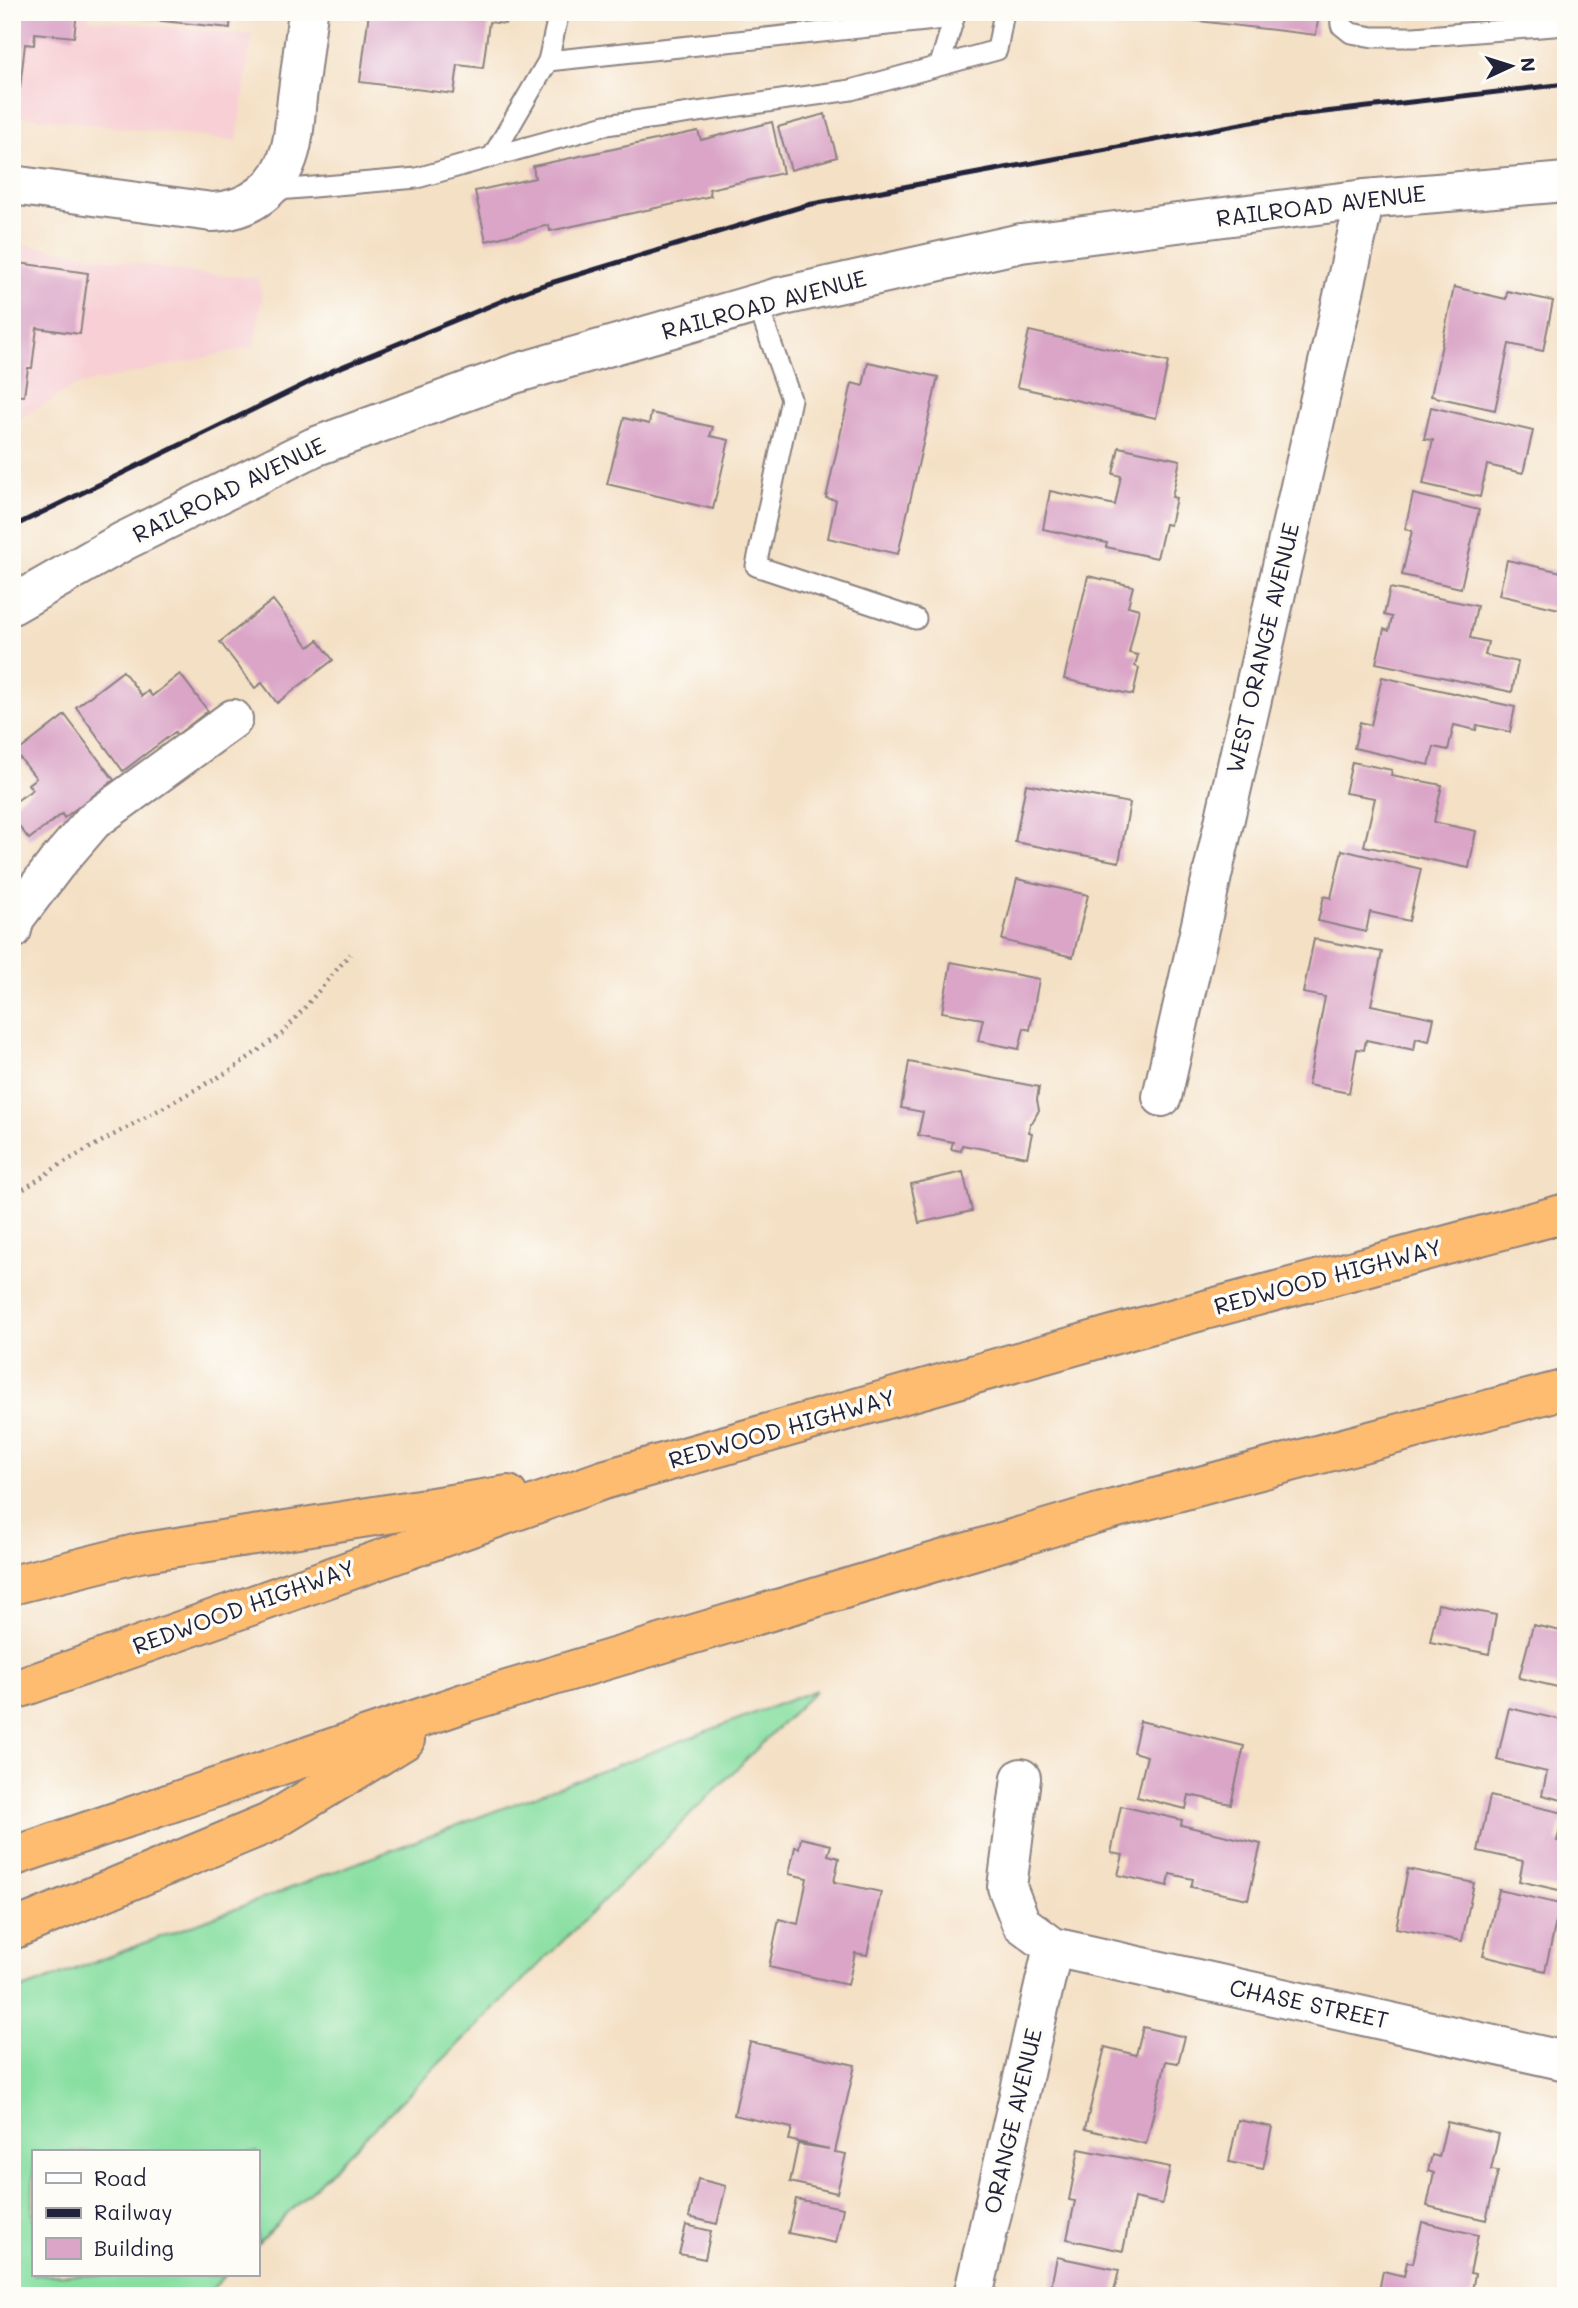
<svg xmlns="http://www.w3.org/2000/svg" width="1578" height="2308" font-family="Mali,sans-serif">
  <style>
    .built { fill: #f7cfd4 }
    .grass { fill: #89dfa2; stroke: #56806e; stroke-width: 2 }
    .building { fill: #daa5c7 }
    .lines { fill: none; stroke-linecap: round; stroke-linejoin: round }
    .service-casing { stroke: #8b8180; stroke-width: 23 }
    .minor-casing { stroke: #8b8180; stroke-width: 42 }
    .motorway-casing { stroke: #8b8180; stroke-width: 42 }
    .path { stroke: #8b8180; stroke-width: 4.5; stroke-dasharray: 2 5; stroke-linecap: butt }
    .service { stroke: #fff; stroke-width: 19 }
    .minor { stroke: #fff; stroke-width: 38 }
    .motorway { stroke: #febc70; stroke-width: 38 }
    .rail { stroke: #22223b; stroke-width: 5 }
    .labels { text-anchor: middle; stroke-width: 7; stroke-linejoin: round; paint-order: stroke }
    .street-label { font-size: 23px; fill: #22223b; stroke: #fdfcf7 }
  </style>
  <rect width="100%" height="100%" fill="#fdfcf7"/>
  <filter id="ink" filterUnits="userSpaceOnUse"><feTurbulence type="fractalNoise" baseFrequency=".0143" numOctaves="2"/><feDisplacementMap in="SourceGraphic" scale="14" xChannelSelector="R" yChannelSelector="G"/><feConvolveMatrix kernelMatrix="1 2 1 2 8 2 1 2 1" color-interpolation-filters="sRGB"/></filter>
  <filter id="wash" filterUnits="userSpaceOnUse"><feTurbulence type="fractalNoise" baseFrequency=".00686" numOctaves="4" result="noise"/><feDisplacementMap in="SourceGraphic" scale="28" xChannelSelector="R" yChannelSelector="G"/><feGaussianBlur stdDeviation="1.57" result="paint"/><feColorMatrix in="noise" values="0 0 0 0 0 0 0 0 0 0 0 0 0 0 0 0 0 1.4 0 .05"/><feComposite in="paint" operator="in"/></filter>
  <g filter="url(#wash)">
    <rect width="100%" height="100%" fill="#f4e0c5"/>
    <!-- built -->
    <g class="built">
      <polygon points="12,12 89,12 89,19 252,35 237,141 12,115"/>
      <polygon points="12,242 199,274 258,278 262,299 253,347 75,386 12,423"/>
    </g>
    <!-- grass -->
    <polygon class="grass" points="816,1690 257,2244 257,2152 33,2152 33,2275 226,2275 205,2296 12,2296 12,1993"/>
    <g id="blocks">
      <!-- building -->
      <g class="building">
        <polygon points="12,12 77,12 74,37 35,33 34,45 25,44 20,88 15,88 14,98"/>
        <polygon points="130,12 231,12 230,28 144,19 144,16 130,14"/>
        <polygon points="369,12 506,12 505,24 489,22 483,68 458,65 454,94 360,82"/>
        <polygon points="1182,12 1319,12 1316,35 1181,19"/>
        <polygon points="1352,12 1389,12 1389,14 1351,17"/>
        <polygon points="825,114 837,157 791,170 778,127"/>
        <polygon points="772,122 783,173 709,189 711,196 550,231 549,225 486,241 475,191 535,178 533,166 698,131 701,140"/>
        <polygon points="12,262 88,273 80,334 37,328 32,368 28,368 24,396 12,395"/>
        <polygon points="1454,287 1506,299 1507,291 1553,301 1543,351 1509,344 1495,410 1431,396"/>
        <polygon points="1029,331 1168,362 1156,418 1017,387"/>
        <polygon points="868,362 938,377 898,554 828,538 836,500 826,498 852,383 863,386"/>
        <polygon points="1431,407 1533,431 1523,473 1487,465 1480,497 1423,484 1433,440 1424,439"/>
        <polygon points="651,413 713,427 710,436 729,440 713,509 607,484 624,418 649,424"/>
        <polygon points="1119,447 1180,460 1172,497 1176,498 1170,525 1165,524 1157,558 1106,547 1107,543 1043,529 1050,491 1115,505 1121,476 1113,474"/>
        <polygon points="1413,494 1479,510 1461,588 1402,575 1412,531 1405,529"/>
        <polygon points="1507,560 1566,573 1559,609 1499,595"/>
        <polygon points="1088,576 1133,586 1128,606 1139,609 1129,653 1138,655 1135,666 1139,668 1133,695 1064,679"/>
        <polygon points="1390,588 1477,606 1470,638 1488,642 1485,655 1518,662 1512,692 1376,663 1384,629 1389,631 1392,617 1384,615"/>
        <polygon points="273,600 309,647 318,640 333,660 277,703 262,683 255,688 220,642"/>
        <polygon points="123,671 142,696 148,691 152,696 180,674 208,711 177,735 175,732 123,771 76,707"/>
        <polygon points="1382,677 1515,707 1510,732 1477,725 1476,730 1454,725 1448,750 1434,747 1429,765 1354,748 1360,722 1371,725"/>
        <polygon points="65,715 114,780 64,818 62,814 29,839 12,817 12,804 32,790 28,784 36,778 16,753"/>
        <polygon points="1352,762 1392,770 1391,775 1442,785 1434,822 1476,831 1469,868 1364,846 1375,798 1345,793"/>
        <polygon points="1026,784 1130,803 1119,862 1015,842"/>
        <polygon points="1342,850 1421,869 1409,921 1370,912 1366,932 1318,921 1324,896 1331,898"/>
        <polygon points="1017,879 1088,895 1073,957 1002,940"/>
        <polygon points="1314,939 1382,952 1371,1005 1434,1018 1429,1041 1416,1038 1414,1050 1366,1040 1364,1050 1357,1049 1349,1093 1308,1085 1325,997 1303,993"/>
        <polygon points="951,962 1039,979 1030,1030 1024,1028 1019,1049 978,1041 983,1019 942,1012"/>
        <polygon points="909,1062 1039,1087 1037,1100 1039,1110 1032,1123 1030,1123 1029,1132 1032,1133 1027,1157 962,1145 961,1151 951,1149 953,1142 918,1135 923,1112 901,1108"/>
        <polygon points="963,1172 972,1211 919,1223 911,1184"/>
        <polygon points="1438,1604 1496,1615 1489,1654 1430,1642"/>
        <polygon points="1533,1625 1566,1632 1566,1689 1519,1678"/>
        <polygon points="1509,1708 1566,1721 1566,1801 1542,1795 1547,1772 1497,1760"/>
        <polygon points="1140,1721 1244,1746 1231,1804 1189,1795 1186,1809 1137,1797 1147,1756 1133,1752"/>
        <polygon points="1490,1796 1564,1813 1557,1841 1566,1843 1566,1881 1563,1891 1519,1881 1523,1861 1478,1851"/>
        <polygon points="1121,1806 1182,1820 1181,1825 1261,1844 1248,1899 1191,1887 1193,1879 1170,1874 1168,1886 1118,1875 1123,1855 1111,1853"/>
        <polygon points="801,1838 831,1845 828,1855 839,1858 834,1882 881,1892 867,1955 855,1953 848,1985 769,1967 779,1919 798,1924 807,1878 789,1874 795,1847 799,1848"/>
        <polygon points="1408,1869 1474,1883 1462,1941 1396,1928"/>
        <polygon points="1499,1890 1560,1904 1545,1971 1483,1956"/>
        <polygon points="1143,2027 1185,2037 1178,2063 1166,2061 1146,2144 1085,2129 1105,2047 1136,2055"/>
        <polygon points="750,2042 855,2065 835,2152 846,2154 837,2193 790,2182 798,2144 829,2149 789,2140 792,2128 734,2115"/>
        <polygon points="1238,2120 1272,2127 1263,2169 1229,2162"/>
        <polygon points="1447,2122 1499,2134 1491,2170 1498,2171 1486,2220 1427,2206 1434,2173 1428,2171 1432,2155 1439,2157"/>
        <polygon points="1079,2149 1170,2167 1162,2204 1134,2198 1123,2251 1067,2239 1075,2201 1069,2200"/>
        <polygon points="698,2179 726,2186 717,2224 689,2217"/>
        <polygon points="796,2199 843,2208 836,2243 788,2233"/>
        <polygon points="1422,2222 1478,2235 1470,2273 1475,2274 1471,2296 1378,2296 1383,2271 1404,2276 1407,2262 1413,2263"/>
        <polygon points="686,2225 711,2231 705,2259 679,2254"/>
        <polygon points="1057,2257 1119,2270 1113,2296 1049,2296"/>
      </g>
    </g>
  </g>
  <g filter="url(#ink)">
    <use href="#blocks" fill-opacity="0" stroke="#8b8180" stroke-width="2"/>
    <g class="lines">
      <defs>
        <g id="service">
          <polyline points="1340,12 1341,25 1351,33 1373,37 1414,37 1566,25"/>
          <polyline points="548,61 954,18 955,12"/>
          <polyline points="940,64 954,18"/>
          <polyline points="492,157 548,61 559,12"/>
          <polyline points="267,191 417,178 606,125 851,90 997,50 1004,12"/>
          <polyline points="757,303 791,399 756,566 916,619"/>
        </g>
        <g id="minor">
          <path d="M12,185l200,27c37,-1 68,-24 78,-61 5,-17 5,-36 7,-53 4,-29 7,-57 11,-86"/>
          <polyline points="12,605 124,541 314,447 514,374 779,297 1021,243 1365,199 1566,182"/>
          <polyline points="12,930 15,918 56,864 93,821 233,719"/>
          <polyline points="1162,1097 1365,199"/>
          <polyline points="1021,1778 1007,1887 1021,1923 1053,1947 1566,2061"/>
          <polyline points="973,2296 1053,1947"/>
        </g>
        <g id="motorway">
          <polyline points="12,1585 139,1553 508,1495"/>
          <polyline points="12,1691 603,1480 1123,1332 1566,1213"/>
          <polyline points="12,1857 467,1702 580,1668 1102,1512 1566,1389"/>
          <polyline points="12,1930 269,1823 405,1740"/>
        </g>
      </defs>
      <!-- service casing -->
      <use href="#service" class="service-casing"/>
      <!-- minor casing -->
      <use href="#minor" class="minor-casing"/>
      <!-- motorway casing -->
      <use href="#motorway" class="motorway-casing"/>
      <!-- path -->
      <polyline class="path" points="12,1197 61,1164 231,1070 283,1033 350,954"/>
      <!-- service -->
      <use href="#service" class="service"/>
      <!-- minor -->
      <use href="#minor" class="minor"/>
      <!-- motorway -->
      <use href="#motorway" class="motorway"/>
      <!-- rail -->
      <polyline class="rail" points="12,527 334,370 531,289 807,205 1273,118 1566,84"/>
    </g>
  </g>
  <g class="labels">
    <!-- street labels -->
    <g class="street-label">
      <text transform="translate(1321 206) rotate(-7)" y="8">RAILROAD AVENUE</text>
      <text transform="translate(764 305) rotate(-15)" y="8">RAILROAD AVENUE</text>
      <text transform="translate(229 490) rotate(-26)" y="8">RAILROAD AVENUE</text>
      <text transform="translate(1263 648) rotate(-77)" y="8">WEST ORANGE AVENUE</text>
      <text transform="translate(1328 1277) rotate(-15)" y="8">REDWOOD HIGHWAY</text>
      <text transform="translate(782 1429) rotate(-16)" y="8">REDWOOD HIGHWAY</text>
      <text transform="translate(244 1607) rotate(-20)" y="8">REDWOOD HIGHWAY</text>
      <text transform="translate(1309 2004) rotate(12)" y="8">CHASE STREET</text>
      <text transform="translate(1013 2121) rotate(-77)" y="8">ORANGE AVENUE</text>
    </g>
  </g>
  <!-- margin -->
  <rect width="1578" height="2308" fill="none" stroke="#fdfcf7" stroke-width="42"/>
  <!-- legend -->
  <rect x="32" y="2150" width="228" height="126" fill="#fdfcf7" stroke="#a5a5ac" stroke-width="2"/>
  <rect x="46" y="2173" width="35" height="10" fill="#ffffff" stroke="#a5a5ac" stroke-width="2"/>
  <text x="94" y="2186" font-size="21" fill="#22223b">Road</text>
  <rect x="46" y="2208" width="35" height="10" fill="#22223b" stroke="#a5a5ac" stroke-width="2"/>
  <text x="94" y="2220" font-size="21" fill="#22223b">Railway</text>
  <rect x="46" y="2238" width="35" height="21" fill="#daa5c7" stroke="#a5a5ac" stroke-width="2"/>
  <text x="94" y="2256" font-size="21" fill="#22223b">Building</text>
  <!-- north arrow -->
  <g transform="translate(1511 66) rotate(86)" stroke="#fdfcf7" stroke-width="5" paint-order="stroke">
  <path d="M0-5L12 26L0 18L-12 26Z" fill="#22223b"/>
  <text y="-10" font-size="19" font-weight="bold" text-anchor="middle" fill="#22223b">N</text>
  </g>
</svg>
